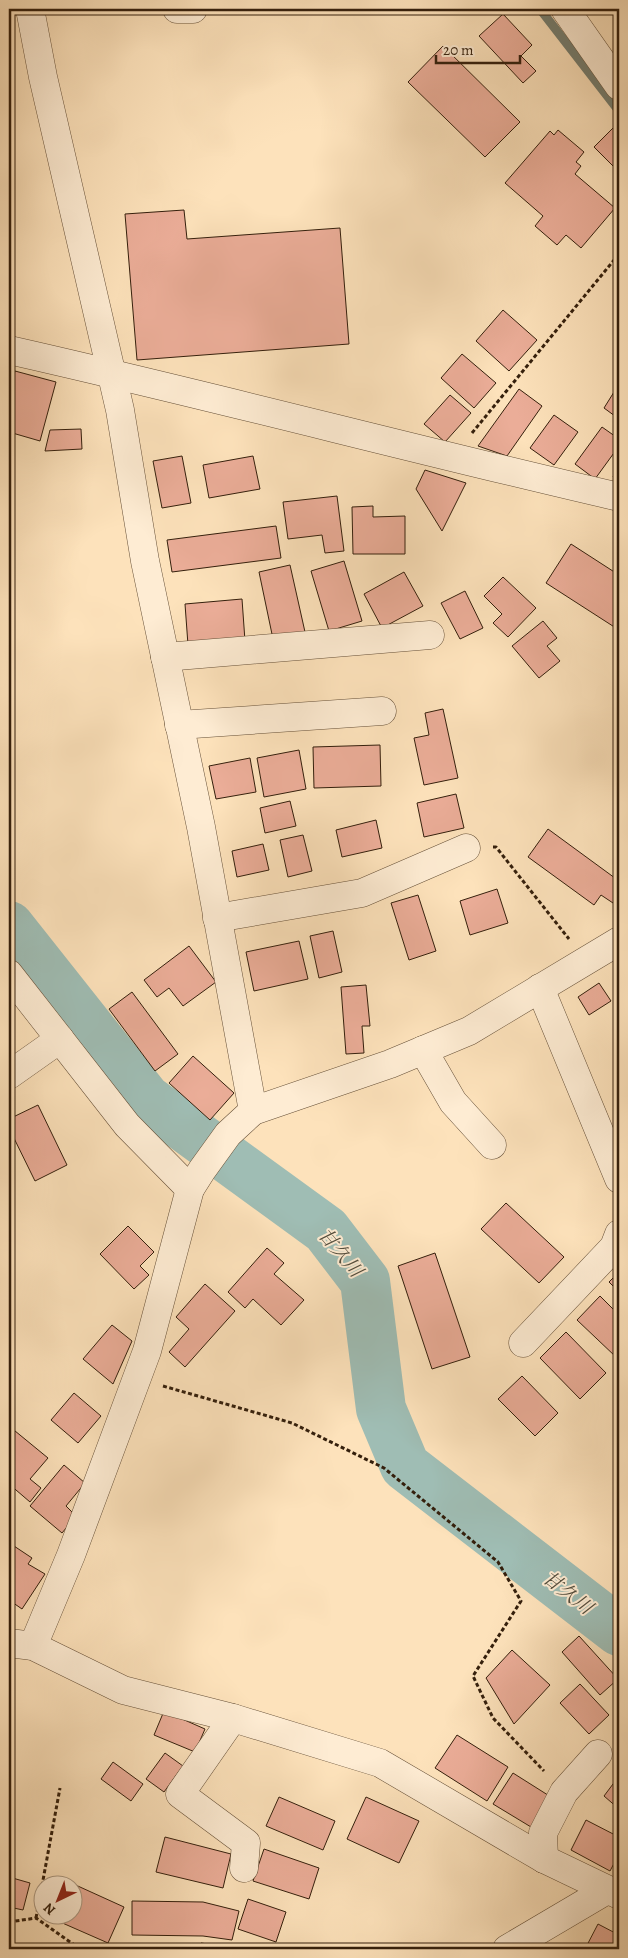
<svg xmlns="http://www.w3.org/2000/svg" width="628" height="1958" font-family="Alegreya,'Noto Serif JP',serif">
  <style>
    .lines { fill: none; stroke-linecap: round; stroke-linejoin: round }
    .stream { stroke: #747e71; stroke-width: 9 }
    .river { stroke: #9fbdb4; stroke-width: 50 }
    .building { fill: #ebad98; stroke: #341f0c }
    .minor-casing { stroke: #665038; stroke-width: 29 }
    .tertiary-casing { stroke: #665038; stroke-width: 29 }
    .path { stroke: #341f0c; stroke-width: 3; stroke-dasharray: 4 2.5; stroke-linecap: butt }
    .minor { stroke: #feecd3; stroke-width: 28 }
    .tertiary { stroke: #feecd3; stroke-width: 28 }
    .labels { text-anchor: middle; stroke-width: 4; stroke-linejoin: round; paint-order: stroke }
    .water-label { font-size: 19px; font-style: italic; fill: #544e3e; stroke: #feecd3 }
  </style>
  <rect width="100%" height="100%" fill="#fde2bb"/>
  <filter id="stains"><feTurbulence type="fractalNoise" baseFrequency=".004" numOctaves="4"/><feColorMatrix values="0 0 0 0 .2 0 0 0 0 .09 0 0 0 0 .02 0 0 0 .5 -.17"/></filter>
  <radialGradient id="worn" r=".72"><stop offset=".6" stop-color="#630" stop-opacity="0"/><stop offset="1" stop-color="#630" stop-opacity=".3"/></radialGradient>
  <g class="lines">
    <!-- stream -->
    <polyline class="stream" points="540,9 619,111"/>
    <!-- river -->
    <polyline class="river" points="9,926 146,1099 326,1230 365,1281 381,1409 405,1466 619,1631"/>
  </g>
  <!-- building -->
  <g class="building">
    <polygon points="503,14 532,45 521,56 536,71 523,83 479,36"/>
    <polygon points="443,46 520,122 485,157 408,82"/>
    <polygon points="616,125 619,129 619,172 594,147"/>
    <polygon points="558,130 584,152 576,162 581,166 575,174 615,208 581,248 566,235 557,245 535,226 543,216 505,183 550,131 554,135"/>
    <polygon points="184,210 187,239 340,228 349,344 137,360 125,214"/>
    <polygon points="503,310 537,340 509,371 476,341"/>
    <polygon points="462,354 496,383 474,408 441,378"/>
    <polygon points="15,371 56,382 40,441 9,432 9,394"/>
    <polygon points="619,384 619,419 604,408"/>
    <polygon points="519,389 542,406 507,456 478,446"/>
    <polygon points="450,395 471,413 445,442 424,424"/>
    <polygon points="554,415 578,432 554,465 530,448"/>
    <polygon points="602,427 619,439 619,446 595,479 575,464"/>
    <polygon points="81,429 82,449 45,451 50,430"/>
    <polygon points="182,456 191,503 162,508 153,461"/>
    <polygon points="253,456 260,489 209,498 203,465"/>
    <polygon points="619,466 619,480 613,477"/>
    <polygon points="425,470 466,483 442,531 416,489"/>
    <polygon points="337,496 344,551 325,553 322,535 288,539 283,502"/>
    <polygon points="373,506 373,517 405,516 405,554 353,554 352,507"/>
    <polygon points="276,526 281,558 172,572 167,540"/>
    <polygon points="571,544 619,575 619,630 546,583"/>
    <polygon points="344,561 362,621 329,631 311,571"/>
    <polygon points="290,565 305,632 273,639 259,572"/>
    <polygon points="404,572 423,606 382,628 364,594"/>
    <polygon points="503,577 536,608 508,637 493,623 502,614 484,596"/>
    <polygon points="465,591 483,628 460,639 441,603"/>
    <polygon points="242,599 245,641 188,645 185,604"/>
    <polygon points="543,621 557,638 547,646 560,661 539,678 512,646"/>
    <polygon points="443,709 458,778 424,785 414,738 429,735 425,713"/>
    <polygon points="380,745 381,786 314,788 313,747"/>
    <polygon points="299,750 306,789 264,797 257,758"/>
    <polygon points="250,758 256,792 216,799 209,766"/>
    <polygon points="456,794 464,828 424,837 417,803"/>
    <polygon points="290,801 296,826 265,833 260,808"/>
    <polygon points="376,820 382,848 342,857 336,830"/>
    <polygon points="548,829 619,881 619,907 601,895 594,905 528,857"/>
    <polygon points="303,835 312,871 288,877 280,840"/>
    <polygon points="263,844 269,870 237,877 232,851"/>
    <polygon points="497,889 508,923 470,935 460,901"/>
    <polygon points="418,895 436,951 409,960 391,903"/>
    <polygon points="333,931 342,972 319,978 310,936"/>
    <polygon points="299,941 308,979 254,991 246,952"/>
    <polygon points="189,946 216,982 183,1006 169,988 157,997 144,980"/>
    <polygon points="599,983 611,1001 589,1015 578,997"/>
    <polygon points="366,985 370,1026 362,1026 364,1053 346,1054 341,987"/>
    <polygon points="132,992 178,1054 155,1071 109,1009"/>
    <polygon points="193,1056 234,1093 210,1120 169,1083"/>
    <polygon points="38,1105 67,1165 35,1181 9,1128 9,1119"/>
    <polygon points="506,1203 564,1257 539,1283 481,1229"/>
    <polygon points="128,1226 154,1252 140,1266 149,1275 134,1289 100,1254"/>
    <polygon points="267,1248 284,1263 274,1274 304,1300 281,1325 253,1299 245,1308 228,1292"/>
    <polygon points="435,1253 470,1357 432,1369 398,1266"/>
    <polygon points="619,1272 619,1292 609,1282"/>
    <polygon points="205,1284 235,1311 185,1367 169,1352 189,1329 176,1317"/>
    <polygon points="600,1296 619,1315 619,1354 616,1357 577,1320"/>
    <polygon points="112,1325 132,1341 113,1384 83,1359"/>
    <polygon points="566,1332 606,1373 580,1399 540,1358"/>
    <polygon points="522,1376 558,1413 535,1436 498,1399"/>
    <polygon points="74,1393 101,1416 78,1443 51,1420"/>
    <polygon points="9,1426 48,1458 30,1479 41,1488 30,1502 9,1484"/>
    <polygon points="64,1465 85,1483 66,1506 76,1516 62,1533 30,1506"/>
    <polygon points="11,1544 32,1558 28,1564 45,1574 22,1609 9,1600 9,1547"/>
    <polygon points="579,1636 618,1679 600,1695 562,1652"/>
    <polygon points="512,1650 550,1685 514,1724 486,1678"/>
    <polygon points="580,1684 609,1715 589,1734 560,1703"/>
    <polygon points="164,1711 205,1729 195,1752 154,1735"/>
    <polygon points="457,1735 508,1767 487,1801 435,1768"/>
    <polygon points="165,1753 183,1766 164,1792 146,1779"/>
    <polygon points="113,1762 143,1784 131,1801 101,1779"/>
    <polygon points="513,1773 551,1797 531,1827 493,1804"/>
    <polygon points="619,1776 619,1809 604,1796"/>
    <polygon points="279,1797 335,1821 323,1850 266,1826"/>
    <polygon points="366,1797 419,1821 399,1863 347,1839"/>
    <polygon points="586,1820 619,1837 619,1854 610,1871 571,1850"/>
    <polygon points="165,1837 231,1854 223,1888 156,1872"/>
    <polygon points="264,1849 319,1868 309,1899 253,1881"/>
    <polygon points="9,1877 30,1883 23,1910 9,1907"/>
    <polygon points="58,1877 124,1907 108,1943 51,1918 52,1916 72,1916 72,1886 54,1886"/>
    <polygon points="248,1899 286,1912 276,1942 238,1929"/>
    <polygon points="132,1901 203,1902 239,1911 232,1940 203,1936 132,1935"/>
    <polygon points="598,1924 619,1935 619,1949 585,1949"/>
    <polygon points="201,1943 242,1949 200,1949"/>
  </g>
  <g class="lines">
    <defs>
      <g id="minor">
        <polyline points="30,9 43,77 120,410 145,561 201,827 253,1111"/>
        <path d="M9,350c204,46 406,100 610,147"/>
        <polyline points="165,657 430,635"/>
        <polyline points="179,725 382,711"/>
        <polyline points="217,918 362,893 466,848"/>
        <polyline points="9,974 127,1125 190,1189"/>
        <polyline points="540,988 619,1179"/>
        <polyline points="423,1050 453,1102 492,1145"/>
        <polyline points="9,1075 60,1039"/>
        <polyline points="523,1343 614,1247 619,1234"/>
        <polyline points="9,1643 33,1646 123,1690 233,1718 380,1763 544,1859 619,1895"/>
        <polyline points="33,1646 71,1555 147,1351 190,1189 202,1170 228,1134 253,1111 390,1064 469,1031 619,941"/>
        <polyline points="233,1718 180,1794 246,1843 244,1868"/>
        <polyline points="544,1859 543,1833 564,1792 598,1754"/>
        <polyline points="507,1949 607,1890"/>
      </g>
      <g id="tertiary">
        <polyline points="177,9 193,9"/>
        <polyline points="565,9 619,86"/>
      </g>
    </defs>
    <!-- minor casing -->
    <use href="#minor" class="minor-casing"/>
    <!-- tertiary casing -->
    <use href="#tertiary" class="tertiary-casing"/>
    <!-- path -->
    <g class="path">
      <polyline points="472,433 619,254"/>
      <polyline points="493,847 496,847 569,939"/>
      <polyline points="163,1386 292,1423 384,1468 498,1562 521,1601 473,1676 493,1718 544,1771"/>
      <polyline points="36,1918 60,1788"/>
      <polyline points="9,1922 36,1918 80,1949"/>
    </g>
    <!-- minor -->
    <use href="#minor" class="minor"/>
    <!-- tertiary -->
    <use href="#tertiary" class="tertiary"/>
  </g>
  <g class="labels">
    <!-- water labels -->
    <g class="water-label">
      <text transform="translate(341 1252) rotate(50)" y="7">甘久川</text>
      <text transform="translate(568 1592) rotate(38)" y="7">甘久川</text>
    </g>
  </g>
  <!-- margin -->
  <rect width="628" height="1958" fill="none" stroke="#fde2bb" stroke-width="30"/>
  <rect x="10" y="10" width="608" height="1938" fill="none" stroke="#341f0c" stroke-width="2.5"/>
  <rect x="15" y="15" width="598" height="1928" fill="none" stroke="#341f0c"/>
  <!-- north arrow -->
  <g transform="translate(58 1900) rotate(223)"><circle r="24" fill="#feecd3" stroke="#ad9a83"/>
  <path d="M0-4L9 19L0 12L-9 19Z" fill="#8f2418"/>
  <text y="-8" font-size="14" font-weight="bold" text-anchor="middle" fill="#341f0c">N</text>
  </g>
  <!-- scale -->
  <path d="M436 55v8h84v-8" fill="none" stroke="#341f0c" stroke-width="2.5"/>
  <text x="443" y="55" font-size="15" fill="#341f0c" stroke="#feecd3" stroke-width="4" paint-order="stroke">20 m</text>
  <rect width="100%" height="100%" filter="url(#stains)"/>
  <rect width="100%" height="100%" fill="url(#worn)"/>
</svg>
